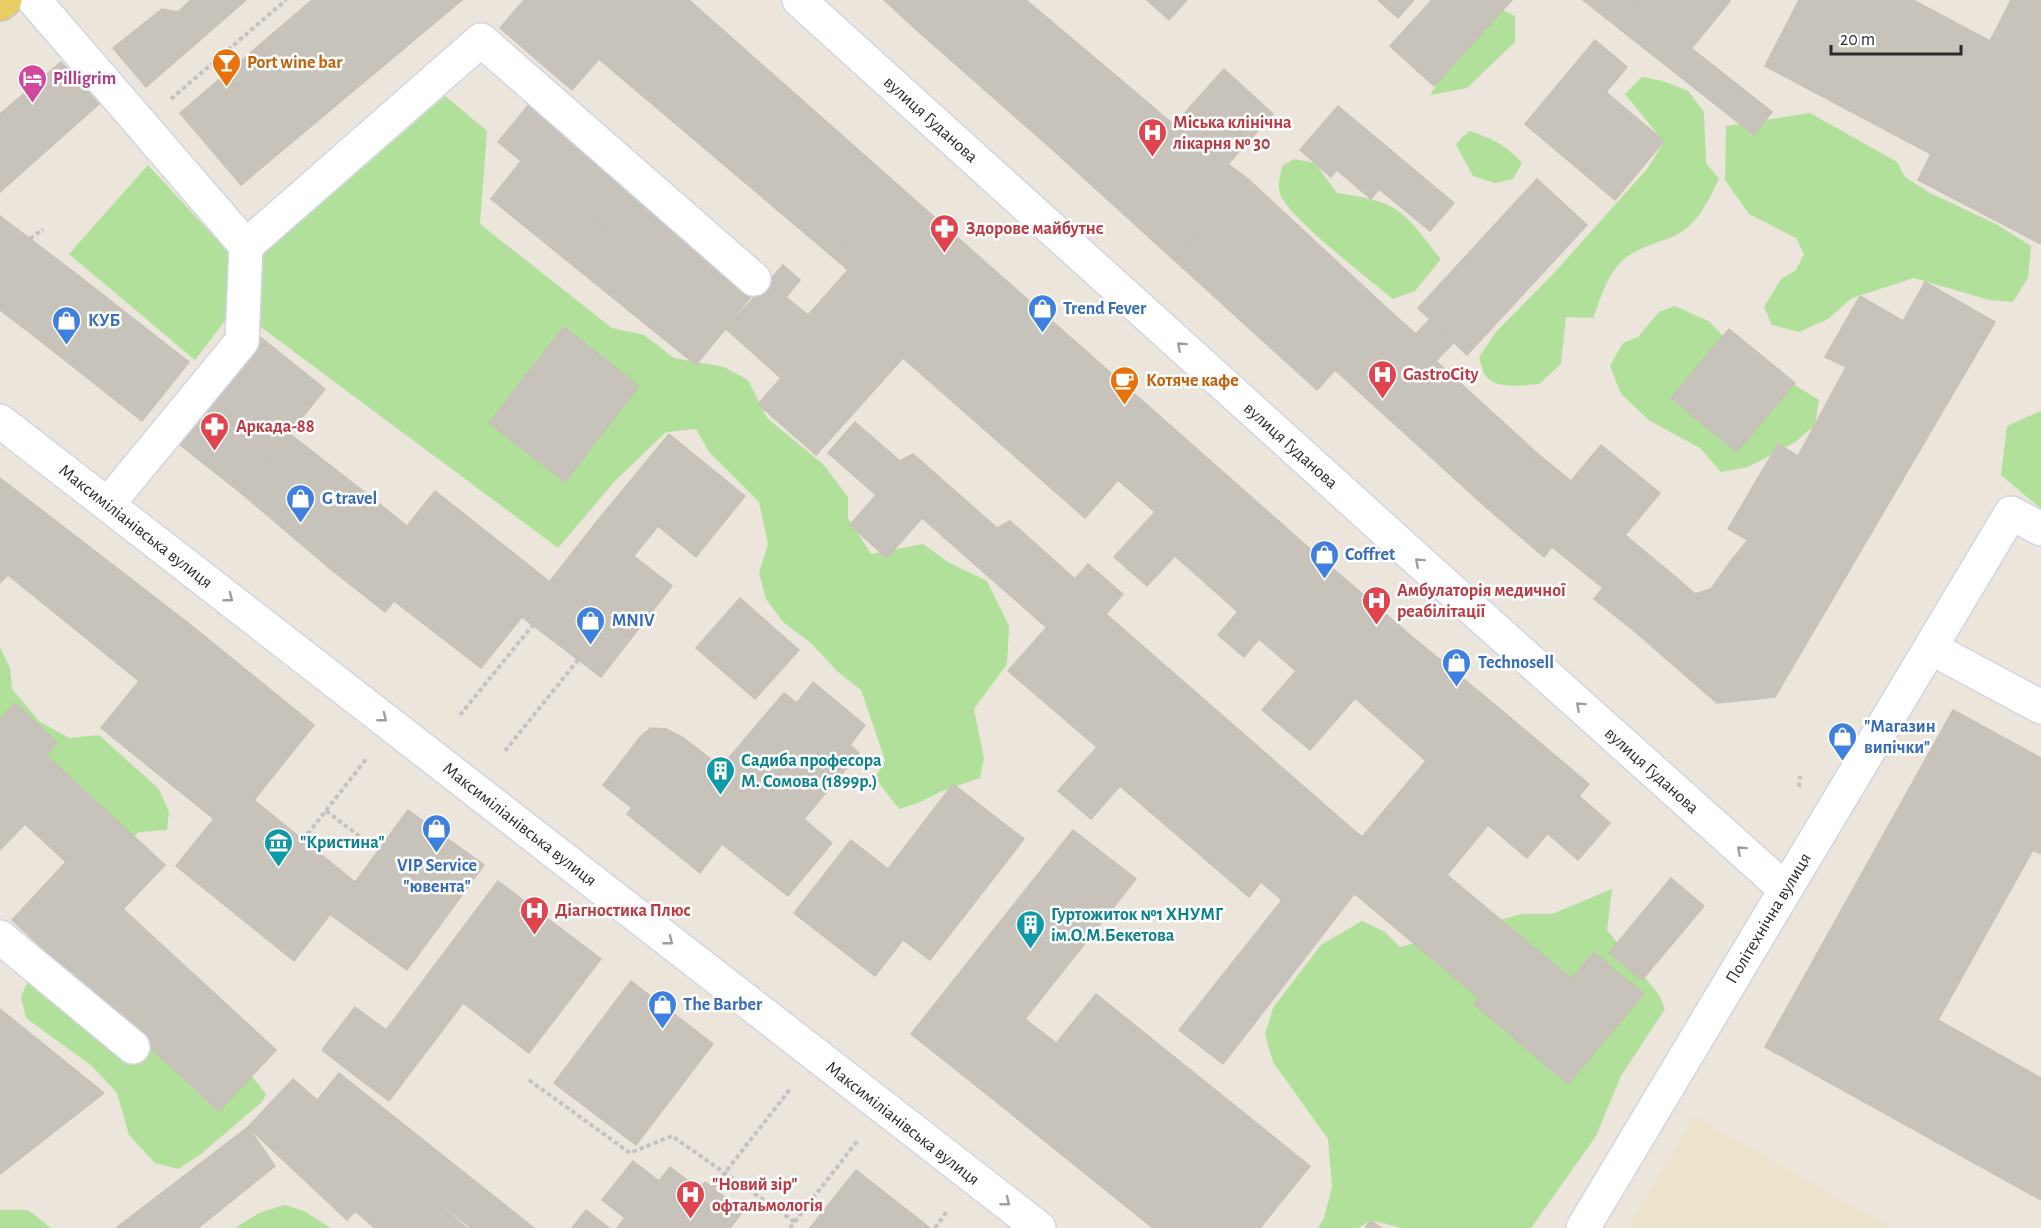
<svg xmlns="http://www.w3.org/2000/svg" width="2041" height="1228" font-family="'Alegreya Sans',sans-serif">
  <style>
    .education { fill: #ece3cd }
    .green { fill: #b1e09b }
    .building { fill: #c7c3bb; stroke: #c7c1b6; stroke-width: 1.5 }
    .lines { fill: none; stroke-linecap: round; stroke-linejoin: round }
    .minor-casing { stroke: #d2d5e2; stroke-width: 36 }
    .major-casing { stroke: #c3c3c3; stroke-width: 36 }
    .path { stroke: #c3c3c3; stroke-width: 4; stroke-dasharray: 4.5 3; stroke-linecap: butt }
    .minor { stroke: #fff; stroke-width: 33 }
    .major { stroke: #eacd63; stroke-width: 33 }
    .oneway { stroke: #9f9f9f }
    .labels { text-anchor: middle; stroke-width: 5; stroke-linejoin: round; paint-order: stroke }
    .food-label { font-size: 18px; font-weight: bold; fill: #c56008; stroke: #fff; text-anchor: start }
    .hotel-label { font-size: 18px; font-weight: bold; fill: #b23c85; stroke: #fff; text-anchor: start }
    .street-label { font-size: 18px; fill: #2a2a2a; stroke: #fff }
    .health-label { font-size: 18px; font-weight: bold; fill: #be3a42; stroke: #fff; text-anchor: start }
    .shop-label { font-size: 18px; font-weight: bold; fill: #366cbe; stroke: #fff; text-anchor: start }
    .culture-label { font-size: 18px; font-weight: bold; fill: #0d838f; stroke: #fff; text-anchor: start }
  </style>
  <rect width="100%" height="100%" fill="#ebe5dc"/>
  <!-- education -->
  <polygon class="education" points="1694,1116 1833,1195 1892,1228 1628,1228"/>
  <!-- green -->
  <g class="green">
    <polygon points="1503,10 1515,16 1515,42 1467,88 1430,95 1440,79"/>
    <path d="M1642,77l21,4 25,10 16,21 2,51 13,16c-11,22 -21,46 -45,57 -16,7 -37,12 -51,24 -16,15 -22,38 -30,58l-27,-1 -5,47 -22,20c-15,1 -42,6 -53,-8 -4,-5 -5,-13 -7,-19l17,-25 59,-60 92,-103 17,-27 -39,-48z"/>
    <polygon points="445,96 487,131 480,224 612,328 644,335 674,358 724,367 748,380 767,418 824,465 848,497 848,518 871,554 923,544 948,562 987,581 1009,626 1007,664 974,709 984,758 980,778 940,792 918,803 899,809 875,778 885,760 861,690 838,672 811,643 783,622 766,599 759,573 768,544 759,502 709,452 696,429 666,432 615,481 558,548 250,319 251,265"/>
    <polygon points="1810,113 1897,162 1905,177 1930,193 1998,225 2031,246 2028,278 2013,302 1989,300 1914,278 1852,298 1828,319 1799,332 1772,325 1764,307 1781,279 1796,270 1804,254 1796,238 1749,214 1725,180 1726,126"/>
    <path d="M1470,131c23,8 36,14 52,32l-9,16 -18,4 -22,-7 -17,-31 5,-7z"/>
    <path d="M1294,159l21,4 22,30c18,3 38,5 55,14 20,11 35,36 49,52l-26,32 -22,8c-23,-19 -105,-82 -113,-105 -3,-9 1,-20 2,-28z"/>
    <polygon points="148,165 232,256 228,317 195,360 69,254"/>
    <polygon points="1675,306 1710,322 1740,355 1764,366 1819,400 1815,425 1794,443 1748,467 1721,472 1700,448 1650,421 1621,394 1610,366 1623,343 1638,337 1659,312"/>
    <polygon points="2041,411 2041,509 2001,475 2007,426"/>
    <polygon points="0,647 10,668 12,689 39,721 69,738 99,735 159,789 169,812 167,830 139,832 112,852 0,784"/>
    <polygon points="1612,889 1607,930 1659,995 1665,1009 1621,1076 1596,1136 1531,1228 1401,1228 1371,1220 1359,1228 1318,1228 1324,1218 1332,1187 1328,1139 1273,1062 1265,1035 1273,1008 1321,945 1362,921 1385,932 1400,947 1522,914 1552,914"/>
    <polygon points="84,963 226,1043 266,1094 262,1102 201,1154 178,1169 155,1163 129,1135 117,1093 92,1066 26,1018 21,997 29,978 55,967"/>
    <polygon points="285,1205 304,1211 331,1228 235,1228 259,1213"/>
    <polygon points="0,1210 28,1210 51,1228 0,1228"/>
  </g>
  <!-- building -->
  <g class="building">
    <polygon points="191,0 246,0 146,87 113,48 162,9 178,12"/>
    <polygon points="312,0 462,0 241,185 180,113"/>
    <polygon points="524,0 689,0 898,185 833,257 599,59 572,90 500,28"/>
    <polygon points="884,0 949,0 920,33"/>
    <polygon points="949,0 1026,0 1121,80 1053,150 920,33"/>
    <polygon points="1147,0 1187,0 1169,20"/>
    <polygon points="1378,0 1414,0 1398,18"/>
    <polygon points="1432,0 1512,0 1434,86 1390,46"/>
    <polygon points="1583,0 1630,0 1772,112 1754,135"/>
    <polygon points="1630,0 1729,0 1730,1 1692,48"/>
    <polygon points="1799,0 1913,0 1990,41 2011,0 2041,0 2041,244 1918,180 1931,154 1765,66"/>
    <polygon points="1595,40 1627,67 1606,92 1664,141 1615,200 1525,124"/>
    <polygon points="61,62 99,104 0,192 0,114"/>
    <polygon points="1224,69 1273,114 1228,164 1248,179 1174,260 1053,150 1121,80 1174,125"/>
    <polygon points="531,102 612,170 608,175 753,294 726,328 498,142"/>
    <polygon points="1338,106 1454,203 1430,231 1379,189 1371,199 1337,170 1331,177 1300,150"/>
    <polygon points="521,161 726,328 696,365 491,199"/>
    <polygon points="1248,179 1389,310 1317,390 1174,260"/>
    <polygon points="1537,179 1587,225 1467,355 1418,308"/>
    <polygon points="898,185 1300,540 1238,612 1175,556 1147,586 1114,557 1155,512 1118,480 1085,518 903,358 816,455 758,404 781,378 726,329 783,265 800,280 786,297 808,315 848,270 833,257"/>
    <polygon points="0,216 79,276 33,335 0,310"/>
    <polygon points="79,276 189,362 142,421 33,335"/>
    <polygon points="1925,282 1995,322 1775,697 1717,703 1633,630 1677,578 1695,594 1711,589 1730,562 1748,540 1728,529 1778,444 1798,456 1846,367 1825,357 1860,296 1903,321"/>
    <polygon points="1389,310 1416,334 1429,320 1454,342 1436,361 1538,454 1488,509 1335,370"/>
    <polygon points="564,327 639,386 565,482 489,423"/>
    <polygon points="1729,329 1795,383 1737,452 1671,398"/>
    <polygon points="259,336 325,389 241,493 175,441"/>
    <polygon points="855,422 900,461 913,454 997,528 1010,521 1075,579 1088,564 1123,594 1106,614 1349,826 1316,864 922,518 887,558 850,525 876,495 828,453"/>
    <polygon points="290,434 377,502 327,566 241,493"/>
    <polygon points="669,434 745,496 696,557 658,526 633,557 594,525"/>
    <polygon points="1601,445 1660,493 1625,535 1677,578 1633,630 1594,599 1603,588 1552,547 1544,557 1488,509 1538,454 1571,481"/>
    <polygon points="0,478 187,622 139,681 8,575 0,583"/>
    <polygon points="435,491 550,582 481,668 394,601 385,612 327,566 377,502 407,526"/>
    <polygon points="594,525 672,586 601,677 522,617"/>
    <polygon points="1300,540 1410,635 1310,750 1262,710 1296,671 1259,639 1244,657 1218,635"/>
    <polygon points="740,598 799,650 755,699 696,648"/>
    <polygon points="187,622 314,725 254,800 355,882 294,961 176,866 214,819 101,728"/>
    <polygon points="1047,627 1316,864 1282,900 1261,882 1249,897 1120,786 1091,819 1058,791 1097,747 1008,671"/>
    <polygon points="1410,635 1482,694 1426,761 1355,698"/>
    <polygon points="813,682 865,725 850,745 859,753 804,819 832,843 788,896 722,844 700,873 627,814 632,808 603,785 641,736 651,728 666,729 682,737 721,767 784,693 797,703"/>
    <polygon points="1482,694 1589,784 1527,858 1488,825 1447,875 1572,979 1594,952 1644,994 1568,1084 1474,1004 1479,998 1331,874"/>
    <polygon points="15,703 57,742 46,755 165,865 123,909 276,1050 219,1111 12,920 66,862 25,824 0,850 0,720"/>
    <polygon points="1953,710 2041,758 2041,854 2033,850 1938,1020 2041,1078 2041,1200 1765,1047"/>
    <polygon points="953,784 1024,839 930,960 903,940 875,976 794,913 851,840 888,869"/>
    <polygon points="1579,796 1610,823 1578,860 1547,833"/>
    <polygon points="408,810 484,865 407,970 331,915"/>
    <polygon points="1349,826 1362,837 1331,874 1355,893 1223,1064 1179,1030 1282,900"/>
    <polygon points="1073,830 1136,879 1025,1019 1056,1043 1004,1108 911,1034"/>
    <polygon points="1671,878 1704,906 1642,980 1609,953"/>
    <polygon points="498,881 601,959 529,1053 463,1003 389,1101 353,1074"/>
    <polygon points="631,981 713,1044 636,1145 554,1083"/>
    <polygon points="1096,994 1310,1166 1260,1228 1153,1228 1004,1108"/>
    <polygon points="355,1007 386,1030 353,1074 322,1050"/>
    <polygon points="0,1009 104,1093 0,1174"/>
    <polygon points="339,1073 534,1228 471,1228 315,1103"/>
    <polygon points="293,1079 396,1168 347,1220 248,1127"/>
    <polygon points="248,1127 275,1166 198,1228 116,1228"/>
    <polygon points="633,1161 659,1181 670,1167 699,1189 705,1182 743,1211 730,1228 617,1228 625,1218 602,1200"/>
    <polygon points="396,1168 467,1228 375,1228 355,1211"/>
    <polygon points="856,1170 930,1228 810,1228"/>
    <polygon points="586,1210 609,1228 572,1228"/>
    <polygon points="1371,1220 1381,1228 1365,1228"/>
  </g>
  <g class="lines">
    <defs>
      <g id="minor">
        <polyline points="34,0 246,246"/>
        <polyline points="799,0 1420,562 1785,889"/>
        <polyline points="0,421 1039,1228"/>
        <polyline points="108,504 242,341 246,246 481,40 754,279"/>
        <polyline points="1931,648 2041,707"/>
        <polyline points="0,937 133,1047"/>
        <polyline points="1583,1228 2011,513 2041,529"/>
      </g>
      <polyline id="major" points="0,4 5,0"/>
    </defs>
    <!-- minor casing -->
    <use href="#minor" class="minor-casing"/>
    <!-- major casing -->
    <use href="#major" class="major-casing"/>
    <!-- path -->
    <g class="path">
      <polyline points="171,99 286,0"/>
      <polyline points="30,239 43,229"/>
      <polyline points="460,715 533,625"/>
      <polyline points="505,751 578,660"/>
      <polyline points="1799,787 1800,776"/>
      <polyline points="326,811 378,850"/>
      <polyline points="303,840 367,758"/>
      <polyline points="529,1080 630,1153 672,1136 795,1222"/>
      <polyline points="713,1188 791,1088"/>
      <polyline points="790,1228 858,1140"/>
      <polyline points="935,1228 948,1210"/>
    </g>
    <!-- minor -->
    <use href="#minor" class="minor"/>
    <!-- major -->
    <use href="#major" class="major"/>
  </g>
  <!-- one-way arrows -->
  <defs><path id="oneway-chevron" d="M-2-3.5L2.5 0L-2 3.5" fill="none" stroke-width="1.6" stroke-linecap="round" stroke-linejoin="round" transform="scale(1.5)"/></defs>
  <g class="oneway">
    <use href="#oneway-chevron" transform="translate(1181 346) rotate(-138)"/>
    <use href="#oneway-chevron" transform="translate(1419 562) rotate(-138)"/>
    <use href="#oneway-chevron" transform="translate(229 598) rotate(38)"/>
    <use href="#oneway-chevron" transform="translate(1580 706) rotate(-138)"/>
    <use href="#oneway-chevron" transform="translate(383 718) rotate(38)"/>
    <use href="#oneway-chevron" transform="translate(1741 850) rotate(-138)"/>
    <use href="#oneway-chevron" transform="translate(669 941) rotate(38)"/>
    <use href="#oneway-chevron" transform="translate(1006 1202) rotate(38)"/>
  </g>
  <!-- icons -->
  <defs>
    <symbol id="bar-pin" viewBox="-11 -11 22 30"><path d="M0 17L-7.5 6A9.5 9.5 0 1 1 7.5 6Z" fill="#e8710a" stroke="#fff"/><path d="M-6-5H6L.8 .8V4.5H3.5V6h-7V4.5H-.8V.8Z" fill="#fff"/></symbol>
    <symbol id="hotel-pin" viewBox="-11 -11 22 30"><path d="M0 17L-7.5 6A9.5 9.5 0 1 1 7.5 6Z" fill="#d1479c" stroke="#fff"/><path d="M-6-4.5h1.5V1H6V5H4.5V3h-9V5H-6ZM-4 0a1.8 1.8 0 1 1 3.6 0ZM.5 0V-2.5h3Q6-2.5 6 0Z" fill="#fff"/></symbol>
    <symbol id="hospital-pin" viewBox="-11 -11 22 30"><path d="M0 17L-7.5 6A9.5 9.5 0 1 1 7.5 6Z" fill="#e0444e" stroke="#fff"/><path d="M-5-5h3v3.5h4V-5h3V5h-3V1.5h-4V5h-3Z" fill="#fff"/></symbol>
    <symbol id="pharmacy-pin" viewBox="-11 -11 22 30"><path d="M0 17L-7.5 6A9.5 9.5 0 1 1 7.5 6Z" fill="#e0444e" stroke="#fff"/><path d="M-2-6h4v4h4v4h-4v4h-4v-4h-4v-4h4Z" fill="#fff"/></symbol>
    <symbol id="shop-pin" viewBox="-11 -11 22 30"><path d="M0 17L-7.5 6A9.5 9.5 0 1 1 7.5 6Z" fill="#3f7fe0" stroke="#fff"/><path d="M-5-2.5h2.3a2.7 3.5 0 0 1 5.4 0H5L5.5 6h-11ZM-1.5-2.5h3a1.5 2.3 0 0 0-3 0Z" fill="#fff"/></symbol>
    <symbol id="cafe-pin" viewBox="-11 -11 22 30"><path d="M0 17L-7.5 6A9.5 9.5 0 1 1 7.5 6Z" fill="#e8710a" stroke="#fff"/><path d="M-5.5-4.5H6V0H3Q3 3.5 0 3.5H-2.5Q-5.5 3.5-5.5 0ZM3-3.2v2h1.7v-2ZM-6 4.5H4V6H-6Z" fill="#fff"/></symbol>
    <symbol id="building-pin" viewBox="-11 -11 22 30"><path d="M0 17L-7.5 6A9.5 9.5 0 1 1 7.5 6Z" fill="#0f9aa8" stroke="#fff"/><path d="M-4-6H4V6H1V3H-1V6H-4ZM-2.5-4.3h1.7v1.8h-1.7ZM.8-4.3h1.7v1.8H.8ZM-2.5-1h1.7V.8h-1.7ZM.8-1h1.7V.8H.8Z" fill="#fff"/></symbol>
    <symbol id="museum-pin" viewBox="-11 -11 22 30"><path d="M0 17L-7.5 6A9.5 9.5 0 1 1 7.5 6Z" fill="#0f9aa8" stroke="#fff"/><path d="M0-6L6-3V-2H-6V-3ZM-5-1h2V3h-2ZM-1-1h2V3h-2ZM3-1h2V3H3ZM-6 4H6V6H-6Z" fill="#fff"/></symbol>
  </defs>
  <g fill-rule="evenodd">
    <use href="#bar-pin" x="210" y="46" width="33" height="45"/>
    <use href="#hotel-pin" x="16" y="62" width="33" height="45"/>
    <use href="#hospital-pin" x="1136" y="116" width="33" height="45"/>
    <use href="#pharmacy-pin" x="928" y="212" width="33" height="45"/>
    <use href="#shop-pin" x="1026" y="292" width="33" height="45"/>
    <use href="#shop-pin" x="50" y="304" width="33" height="45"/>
    <use href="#hospital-pin" x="1366" y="358" width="33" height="45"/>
    <use href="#cafe-pin" x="1108" y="364" width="33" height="45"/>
    <use href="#pharmacy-pin" x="198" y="410" width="33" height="45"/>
    <use href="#shop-pin" x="284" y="482" width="33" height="45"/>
    <use href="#shop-pin" x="1308" y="538" width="33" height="45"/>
    <use href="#hospital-pin" x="1360" y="584" width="33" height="45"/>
    <use href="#shop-pin" x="574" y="604" width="33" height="45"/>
    <use href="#shop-pin" x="1440" y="646" width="33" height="45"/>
    <use href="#shop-pin" x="1826" y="720" width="33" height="45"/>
    <use href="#building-pin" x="704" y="754" width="33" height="45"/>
    <use href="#shop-pin" x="420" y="812" width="33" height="45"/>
    <use href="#museum-pin" x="262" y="826" width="33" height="45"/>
    <use href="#hospital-pin" x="518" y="894" width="33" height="45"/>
    <use href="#building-pin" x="1014" y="908" width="33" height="45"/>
    <use href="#shop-pin" x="646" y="988" width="33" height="45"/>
    <use href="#hospital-pin" x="674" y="1178" width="33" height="45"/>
  </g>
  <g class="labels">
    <!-- food labels -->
    <g class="food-label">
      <text x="247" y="68">Port wine bar</text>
      <text x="1146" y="386">Котяче кафе</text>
    </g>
    <!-- hotel labels -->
    <g class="hotel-label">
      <text x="53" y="84">Pilligrim</text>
    </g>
    <!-- street labels -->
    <g class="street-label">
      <text transform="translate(931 119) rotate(42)" y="6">вулиця Гуданова</text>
      <text transform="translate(1291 445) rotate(42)" y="6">вулиця Гуданова</text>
      <text transform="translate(136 526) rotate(38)" y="6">Максиміліанівська вулиця</text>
      <text transform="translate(1652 770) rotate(42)" y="6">вулиця Гуданова</text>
      <text transform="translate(520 824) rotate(38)" y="6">Максиміліанівська вулиця</text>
      <text transform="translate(1768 918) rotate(-59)" y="6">Політехнічна вулиця</text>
      <text transform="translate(903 1123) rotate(38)" y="6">Максиміліанівська вулиця</text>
    </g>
    <!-- health labels -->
    <g class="health-label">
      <text x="1173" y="128">Міська клінічна<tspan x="1173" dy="21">лікарня № 30</tspan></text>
      <text x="966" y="234">Здорове майбутнє</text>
      <text x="1403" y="380">GastroCity</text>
      <text x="236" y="432">Аркада-88</text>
      <text x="1397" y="596">Амбулаторія медичної<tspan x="1397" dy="21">реабілітації</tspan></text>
      <text x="555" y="916">Діагностика Плюс</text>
      <text x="712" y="1190">"Новий зір"<tspan x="712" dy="21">офтальмологія</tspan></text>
    </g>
    <!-- shop labels -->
    <g class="shop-label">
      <text x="1063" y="314">Trend Fever</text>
      <text x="88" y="326">КУБ</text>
      <text x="322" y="504">G travel</text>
      <text x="1345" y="560">Coffret</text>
      <text x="612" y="626">MNIV</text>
      <text x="1478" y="668">Technosell</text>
      <text x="1864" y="732">"Магазин<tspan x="1864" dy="21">випічки"</tspan></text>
      <text x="437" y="871" text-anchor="middle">VIP Service<tspan x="437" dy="21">"ювента"</tspan></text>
      <text x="683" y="1010">The Barber</text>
    </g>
    <!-- culture labels -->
    <g class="culture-label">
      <text x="741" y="766">Садиба професора<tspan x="741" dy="21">М. Сомова (1899р.)</tspan></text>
      <text x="300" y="848">"Кристина"</text>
      <text x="1051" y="920">Гуртожиток №1 ХНУМГ<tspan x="1051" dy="21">ім.О.М.Бекетова</tspan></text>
    </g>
  </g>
  <!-- scale -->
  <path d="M1831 45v9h130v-9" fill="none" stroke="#2a2a2a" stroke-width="3"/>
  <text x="1840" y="45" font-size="18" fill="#2a2a2a" stroke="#ffffff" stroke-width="4.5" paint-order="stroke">20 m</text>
</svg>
